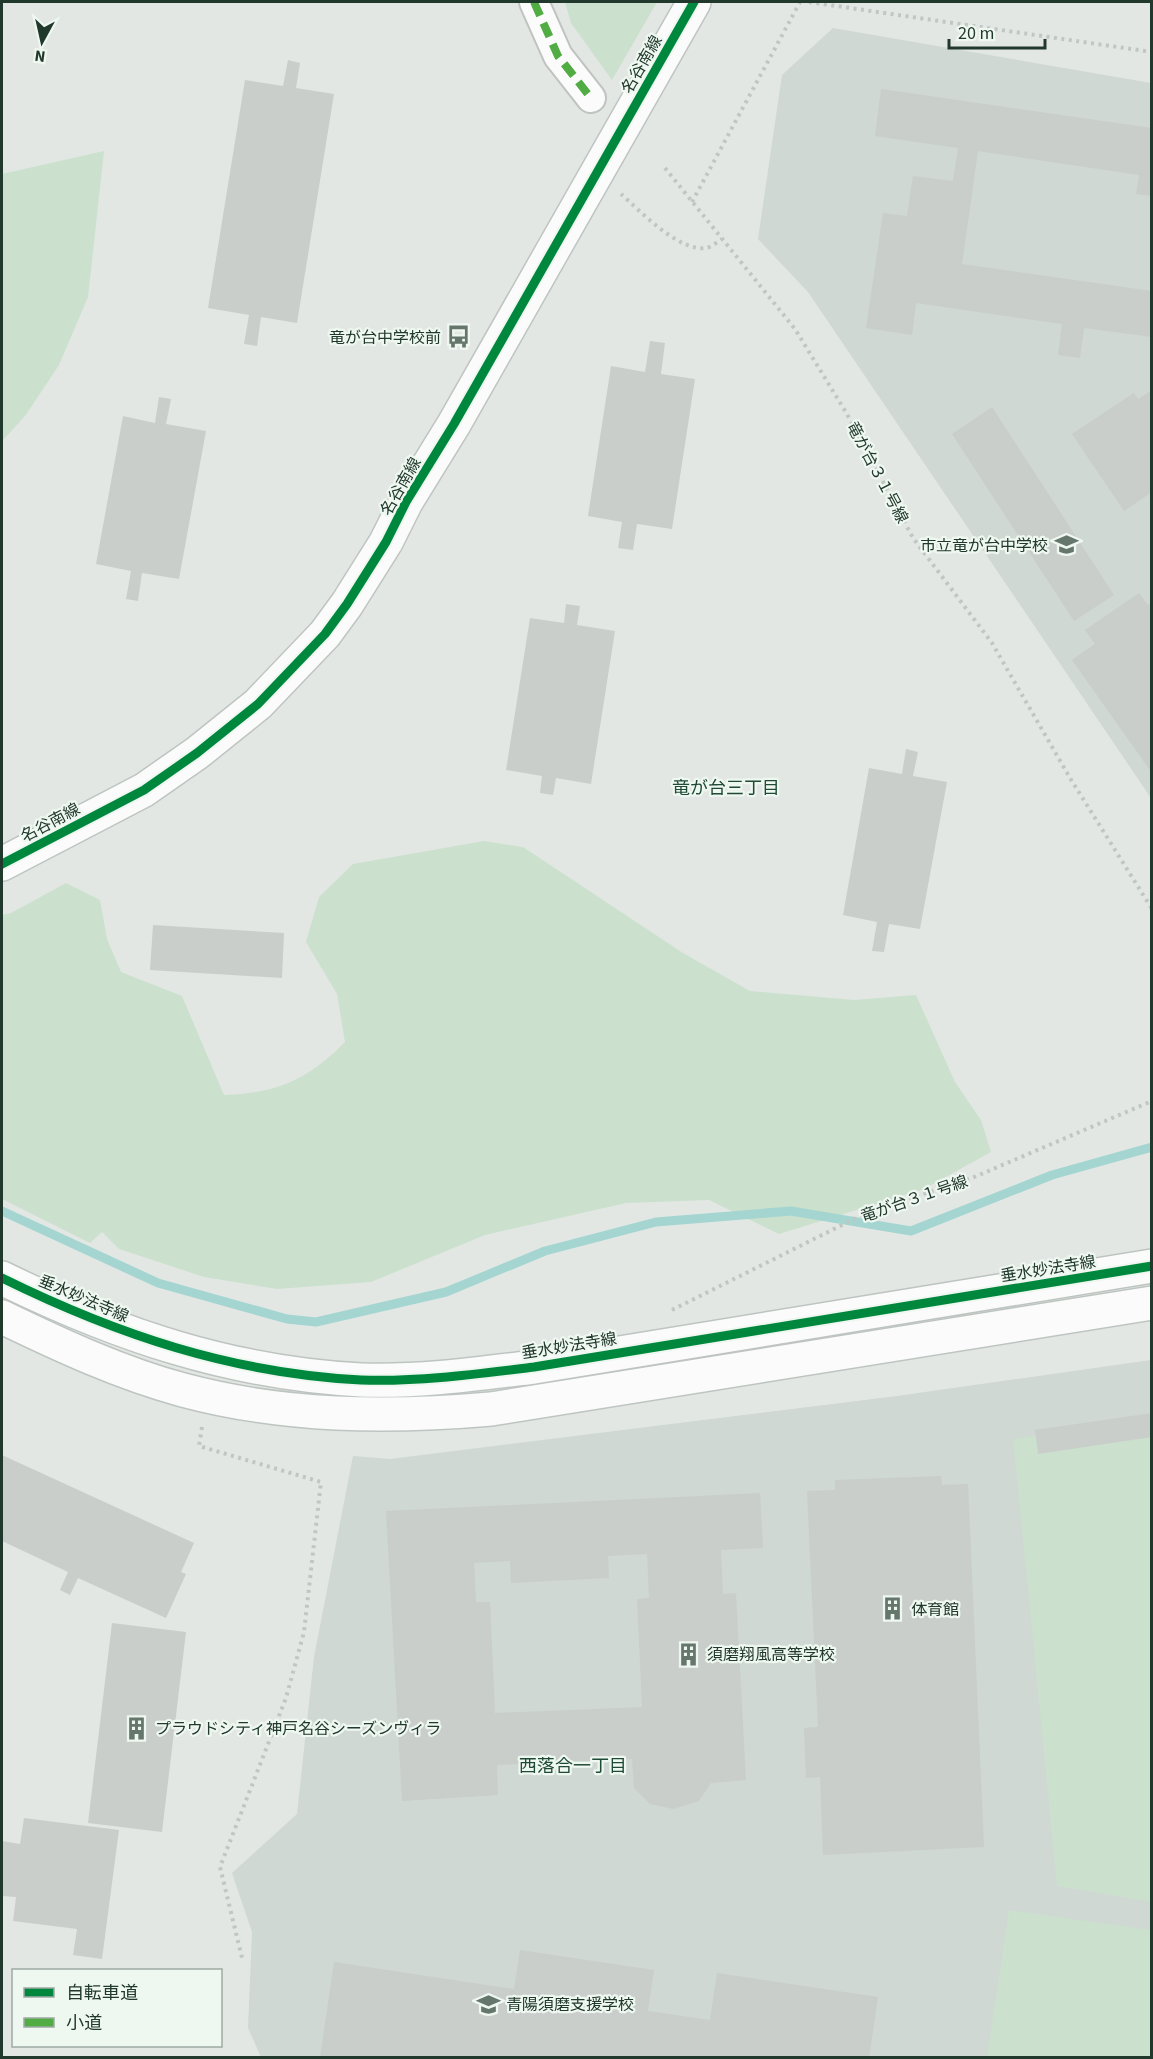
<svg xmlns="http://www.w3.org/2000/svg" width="1153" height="2059" font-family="'Source Sans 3','Noto Sans JP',sans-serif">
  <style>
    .built { fill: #cfd8d3 }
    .green { fill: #cbe0cd }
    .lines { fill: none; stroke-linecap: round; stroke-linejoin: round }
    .stream { stroke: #a4d5d1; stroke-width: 9 }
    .building { fill: #c9cecb; fill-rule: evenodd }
    .street-casing { stroke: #bfc4c1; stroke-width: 32 }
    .secondary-casing { stroke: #bec5c1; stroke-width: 36 }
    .path { stroke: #c0c7c3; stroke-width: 4; stroke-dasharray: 3 4.5; stroke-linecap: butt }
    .street { stroke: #fbfbfb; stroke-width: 28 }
    .secondary { stroke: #fbfbfb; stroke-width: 33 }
    .quiet { stroke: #52ac44; stroke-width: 8; stroke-dasharray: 15 8; stroke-linecap: butt }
    .cycleway-casing { stroke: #eff7f1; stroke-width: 13 }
    .cycleway { stroke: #00873e; stroke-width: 9 }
    .labels { text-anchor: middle; stroke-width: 4.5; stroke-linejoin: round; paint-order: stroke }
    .street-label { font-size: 16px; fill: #21392d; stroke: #eff7f1 }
    .poi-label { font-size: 16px; fill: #21392d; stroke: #eff7f1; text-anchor: start }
    .neighbourhood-label { font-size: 18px; fill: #1e4a36; stroke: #eff7f1 }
  </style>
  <rect width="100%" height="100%" fill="#e2e7e4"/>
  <!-- built -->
  <g class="built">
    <polygon points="833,28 1151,83 1151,798 808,292 758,239 782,75"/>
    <polygon points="1151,1360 1151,2057 261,2057 248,2028 252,1932 232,1873 297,1814 314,1657 353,1456 390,1459 897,1396"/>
  </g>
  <!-- green -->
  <g class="green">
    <polygon points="565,2 657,2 612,80 571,23"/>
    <polygon points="104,151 88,297 59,365 25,416 2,441 2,174"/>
    <path d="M484,841l39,6 160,106 67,38 104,9 62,-5 39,87 26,38 10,32 -67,37 -145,45 -70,-34 -83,3 -141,32 -114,47 -94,7 -73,-12 -85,-28 -17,-17 -12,11 -88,-44v-284l9,-2 55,-30 34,17 7,39 14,33 61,24 42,99c54,-2 83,-15 121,-53l-8,-48 -31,-52 13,-45 34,-33z"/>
    <polygon points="1151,1418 1151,1902 1057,1886 1013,1439"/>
    <polygon points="1009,1910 1151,1930 1151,2057 987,2057"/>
  </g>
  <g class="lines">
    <!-- stream -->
    <polyline class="stream" points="2,1211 158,1283 287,1319 316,1322 446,1292 545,1251 656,1222 791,1211 911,1231 1052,1175 1152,1147"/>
  </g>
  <!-- building -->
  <g class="building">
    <polygon points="288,60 300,63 296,88 334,94 297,323 261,317 257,346 244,344 249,315 208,308 245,80 283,86"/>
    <polygon points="881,89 1152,128 1152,196 1136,194 1139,175 978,151 962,264 1152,291 1152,337 1084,328 1080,358 1058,355 1062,324 916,303 912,335 866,328 883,213 907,216 913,176 953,181 958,148 875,136"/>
    <polygon points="650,341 665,343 661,374 695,379 672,529 637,524 633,550 618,548 622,522 588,516 611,366 645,372"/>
    <polygon points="1152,390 1152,492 1124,511 1072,434 1134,393 1138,399"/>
    <polygon points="159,397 171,399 166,424 206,431 179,579 142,573 138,601 126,599 131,571 96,564 123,416 155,423"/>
    <polygon points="992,407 1114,595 1074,621 952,434"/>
    <polygon points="1139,593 1148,605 1152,603 1152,773 1072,660 1095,644 1085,630"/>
    <polygon points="566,604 580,606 577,625 615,631 591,784 556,778 553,795 540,793 542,776 506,770 530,618 564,623"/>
    <polygon points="906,749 918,752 913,776 947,782 920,929 889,924 884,952 872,951 877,922 843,915 869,768 902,774"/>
    <polygon points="153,925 284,933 282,978 150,970"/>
    <polygon points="1152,1413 1152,1437 1038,1454 1035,1430"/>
    <polygon points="2,1455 194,1543 181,1572 186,1574 166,1618 78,1578 70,1595 60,1590 68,1572 2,1541"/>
    <polygon points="941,1476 942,1485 968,1484 984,1847 823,1855 820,1777 806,1778 804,1728 818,1727 807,1491 835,1490 835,1480"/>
    <path d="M760,1493l3,55 -42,2 2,44 13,-1 10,187 -35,3 -12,18 -26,8 -23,-5 -16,-16 -2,-29 -135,6 1,30 -96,6 -16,-290zM647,1554l2,44 -12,1 5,108 -147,6 -5,-111h-14l-2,-39 36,-2 1,22 98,-5 -1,-22z"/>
    <polygon points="112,1623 186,1632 162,1832 88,1823"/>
    <polygon points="24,1818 119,1830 102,1959 73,1955 77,1929 13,1921 16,1897 2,1896 2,1841 20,1844"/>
    <polygon points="520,1950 654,1970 648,2011 710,2020 717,1973 878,1997 869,2058 320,2058 334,1962 514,1989"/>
  </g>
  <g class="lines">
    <defs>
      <polyline id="street" points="534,2 558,56 591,98"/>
      <g id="secondary">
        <polyline points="2,864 144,790 197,753 258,704 325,634 347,604 386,542 406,502 454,424 694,2"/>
        <path d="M2,1278c116,57 229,95 359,102 58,2 116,-6 173,-13l618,-101"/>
        <path d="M2,1317c58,28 118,56 181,73 101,27 204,28 308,19l661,-106"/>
      </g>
    </defs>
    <!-- street casing -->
    <use href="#street" class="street-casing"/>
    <!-- secondary casing -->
    <use href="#secondary" class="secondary-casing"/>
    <!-- path -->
    <g class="path">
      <polyline points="809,2 1152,52"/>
      <polyline points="665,168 795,329 847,414 913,538 992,643 1070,778 1152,909"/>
      <path d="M621,194c19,17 58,58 85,54 6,-1 11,-6 16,-9"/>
      <polyline points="692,202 800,2"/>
      <polyline points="672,1310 870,1211 972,1178 1152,1101"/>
      <polyline points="202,1427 199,1446 321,1482 304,1632 286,1698 220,1867 243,1962"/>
    </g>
    <!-- street -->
    <use href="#street" class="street"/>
    <!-- secondary -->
    <use href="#secondary" class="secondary"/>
    <!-- quiet -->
    <polyline class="quiet" points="534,2 558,56 591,98"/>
    <defs>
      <g id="cycleway">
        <polyline points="2,864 144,790 197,753 258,704 325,634 347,604 386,542 406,502 454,424 694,2"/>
        <path d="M2,1278c116,57 229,95 359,102 58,2 116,-6 173,-13l618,-101"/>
      </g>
    </defs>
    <!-- cycleway casing -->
    <use href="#cycleway" class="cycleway-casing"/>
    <!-- cycleway -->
    <use href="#cycleway" class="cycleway"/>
  </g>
  <!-- icons -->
  <defs>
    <symbol id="bus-bare" viewBox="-9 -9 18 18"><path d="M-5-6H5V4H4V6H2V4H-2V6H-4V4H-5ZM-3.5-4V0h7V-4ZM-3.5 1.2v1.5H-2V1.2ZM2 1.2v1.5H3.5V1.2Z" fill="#65766d" stroke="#eff7f1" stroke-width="2.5" paint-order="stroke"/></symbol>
    <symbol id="school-bare" viewBox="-9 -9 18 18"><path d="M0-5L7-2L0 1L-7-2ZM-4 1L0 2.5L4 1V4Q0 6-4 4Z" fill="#65766d" stroke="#eff7f1" stroke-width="2.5" paint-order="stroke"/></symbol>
    <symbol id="building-bare" viewBox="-9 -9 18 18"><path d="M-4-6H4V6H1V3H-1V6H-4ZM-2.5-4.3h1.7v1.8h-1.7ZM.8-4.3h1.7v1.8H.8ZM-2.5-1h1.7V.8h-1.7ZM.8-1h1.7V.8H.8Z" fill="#65766d" stroke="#eff7f1" stroke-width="2.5" paint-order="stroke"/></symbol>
  </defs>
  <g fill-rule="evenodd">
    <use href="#bus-bare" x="442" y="320" width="33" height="33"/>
    <use href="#school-bare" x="1050" y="528" width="33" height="33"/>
    <use href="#building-bare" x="876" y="1592" width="33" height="33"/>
    <use href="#building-bare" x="672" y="1638" width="33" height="33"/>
    <use href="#building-bare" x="120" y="1712" width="33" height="33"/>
    <use href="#school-bare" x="472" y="1988" width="33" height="33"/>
  </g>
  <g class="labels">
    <!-- street labels -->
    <g class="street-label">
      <text transform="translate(641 64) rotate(-60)" y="6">名谷南線</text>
      <text transform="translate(878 472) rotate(62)" y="6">竜が台３１号線</text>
      <text transform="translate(400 486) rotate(-60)" y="6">名谷南線</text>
      <text transform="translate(50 822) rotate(-28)" y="6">名谷南線</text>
      <text transform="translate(914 1198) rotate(-19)" y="6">竜が台３１号線</text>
      <text transform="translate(1048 1268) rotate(-9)" y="6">垂水妙法寺線</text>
      <text transform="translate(84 1298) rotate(23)" y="6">垂水妙法寺線</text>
      <text transform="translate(569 1345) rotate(-9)" y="6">垂水妙法寺線</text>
    </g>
    <!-- poi labels -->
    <g class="poi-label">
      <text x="441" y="343" text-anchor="end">竜が台中学校前</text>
      <text x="1048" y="551" text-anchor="end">市立竜が台中学校</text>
      <text x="911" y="1615">体育館</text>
      <text x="707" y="1660">須磨翔風高等学校</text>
      <text x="155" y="1734">プラウドシティ神戸名谷シーズンヴィラ</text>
      <text x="506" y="2010">青陽須磨支援学校</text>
    </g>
    <!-- neighbourhood labels -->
    <g class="neighbourhood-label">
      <text x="726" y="794">竜が台三丁目</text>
      <text x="573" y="1772">西落合一丁目</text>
    </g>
  </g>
  <!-- border -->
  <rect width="1153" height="2059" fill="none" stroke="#21392d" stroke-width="6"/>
  <!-- legend -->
  <rect x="12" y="1969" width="210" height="78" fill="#eff7f1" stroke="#9daba3" stroke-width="1.5"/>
  <rect x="24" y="1988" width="30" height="9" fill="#00873e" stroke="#9daba3" stroke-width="1.5"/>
  <text x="66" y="1999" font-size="18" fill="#21392d">自転車道</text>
  <rect x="24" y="2018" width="30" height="9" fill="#52ac44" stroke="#9daba3" stroke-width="1.5"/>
  <text x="66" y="2029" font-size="18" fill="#21392d">小道</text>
  <!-- north arrow -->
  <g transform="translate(42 42) rotate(188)" stroke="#eff7f1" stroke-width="4.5" paint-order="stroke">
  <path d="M0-4.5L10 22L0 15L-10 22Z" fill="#21392d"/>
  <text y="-9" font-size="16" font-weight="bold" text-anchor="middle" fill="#21392d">N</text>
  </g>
  <!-- scale -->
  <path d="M949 39v9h96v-9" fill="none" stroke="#21392d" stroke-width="3"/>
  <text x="958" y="39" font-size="18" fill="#21392d" stroke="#eff7f1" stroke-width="4.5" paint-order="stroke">20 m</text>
</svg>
